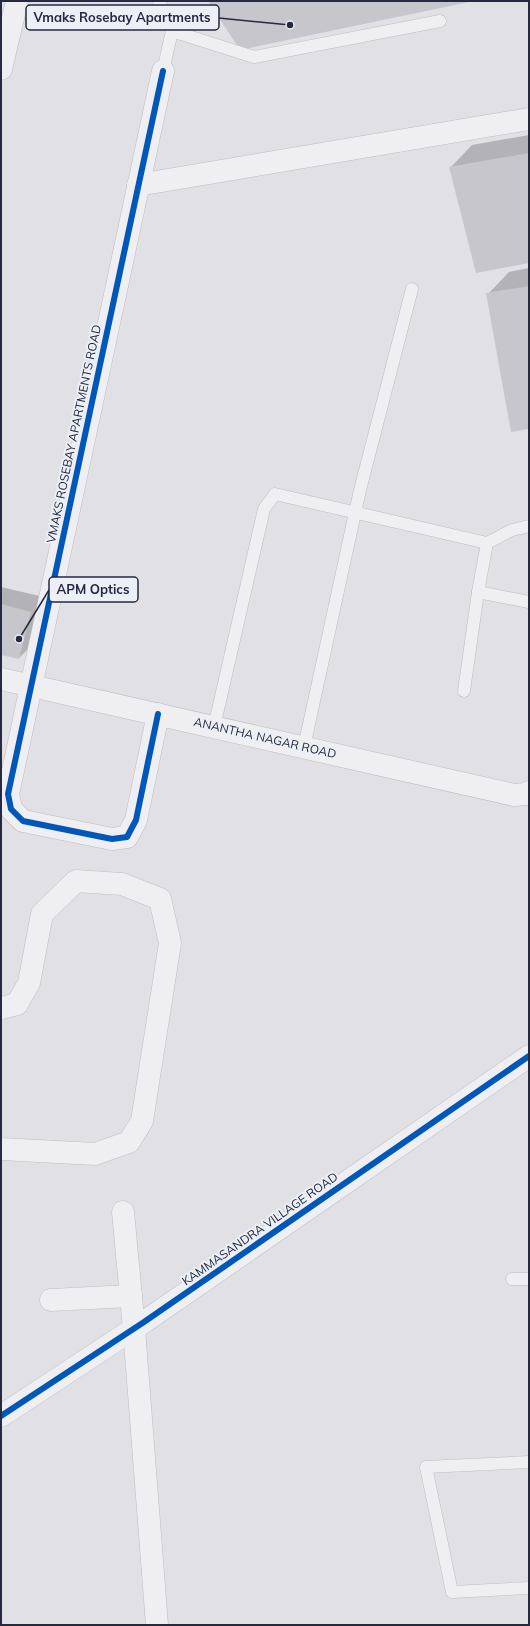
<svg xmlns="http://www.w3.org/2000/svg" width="530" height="1626" font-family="Mulish,sans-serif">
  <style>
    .shadow { fill: #0003 }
    .building { fill: #c6c6cc }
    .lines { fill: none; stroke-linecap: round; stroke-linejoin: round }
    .service-casing { stroke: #bebec3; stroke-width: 13 }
    .minor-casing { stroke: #bebec3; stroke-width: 23 }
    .tertiary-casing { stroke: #bebec3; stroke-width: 23 }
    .service { stroke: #efeff2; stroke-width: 12 }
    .minor { stroke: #efeff2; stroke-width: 22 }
    .tertiary { stroke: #efeff2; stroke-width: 22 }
    .cycleway-casing { stroke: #eceff6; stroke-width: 8 }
    .cycleway { stroke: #0057b8; stroke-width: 6 }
    .labels { text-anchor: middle; stroke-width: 4; stroke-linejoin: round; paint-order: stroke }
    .street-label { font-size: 12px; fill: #252a40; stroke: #eceff6 }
    .leader { fill: none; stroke: #252a40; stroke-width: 1.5 }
    .callout-dot { fill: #252a40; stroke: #eceff6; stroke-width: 1.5 }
    .callout { fill: #eceff6; stroke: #252a40; stroke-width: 1.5 }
    .callout-label { font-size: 13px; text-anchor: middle; font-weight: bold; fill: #252a40 }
  </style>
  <rect width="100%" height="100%" fill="#e0e0e5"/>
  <!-- shadow -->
  <g class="shadow">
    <polygon points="529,135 529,261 451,167 472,145"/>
    <polygon points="529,268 529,428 488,294 509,272"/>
    <polygon points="1,587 44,597 33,644 19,658 1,654"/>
  </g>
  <!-- building -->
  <g class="building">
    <polygon points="208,1 469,1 469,2 240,50"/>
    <polygon points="529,153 529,263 476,273 449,167"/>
    <polygon points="529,286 529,429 511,432 486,293"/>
    <polygon points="1,604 31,612 19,659 1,655"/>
  </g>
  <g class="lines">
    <defs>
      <g id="service">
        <polyline points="159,1 172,31 254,57 440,21"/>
        <polyline points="163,71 172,31"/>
        <polyline points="487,543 478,592 529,602"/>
        <polyline points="464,691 478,592"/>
        <polyline points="214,727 264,509 275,494 487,543 512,530 529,526"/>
        <polyline points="304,747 360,490 412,289"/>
        <polyline points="512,1279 529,1279"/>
        <polyline points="529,1462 426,1467 452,1592 529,1588"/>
      </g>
      <g id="minor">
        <polyline points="1,69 17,1"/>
        <polyline points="138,185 529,119"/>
        <polyline points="158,714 136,820 127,837 112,839 23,821 11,809 8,794 163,71"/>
        <polyline points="1,1008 17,1004 29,983 42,914 76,881 122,884 160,899 170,943 142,1121 129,1142 95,1154 1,1149"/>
        <polyline points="123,1212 134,1329 157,1625"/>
        <polyline points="51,1300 131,1296"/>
      </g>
      <g id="tertiary">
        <polyline points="1,679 514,795 526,794 529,792"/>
        <polyline points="1,1416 144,1322 529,1056"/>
      </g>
    </defs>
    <!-- service casing -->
    <use href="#service" class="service-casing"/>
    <!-- minor casing -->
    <use href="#minor" class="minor-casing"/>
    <!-- tertiary casing -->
    <use href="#tertiary" class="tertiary-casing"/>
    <!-- service -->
    <use href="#service" class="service"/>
    <!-- minor -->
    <use href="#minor" class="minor"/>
    <!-- tertiary -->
    <use href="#tertiary" class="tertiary"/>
    <defs>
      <g id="cycleway">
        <polyline points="158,714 136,820 127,837 112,839 23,821 11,809 8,794 163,71"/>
        <polyline points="1,1416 144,1322 529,1056"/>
      </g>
    </defs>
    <!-- cycleway casing -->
    <use href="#cycleway" class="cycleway-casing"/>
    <!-- cycleway -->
    <use href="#cycleway" class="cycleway"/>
  </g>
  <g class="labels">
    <!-- street labels -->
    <g class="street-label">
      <text transform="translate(74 434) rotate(-78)" y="4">VMAKS ROSEBAY APARTMENTS ROAD</text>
      <text transform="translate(265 738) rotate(13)" y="4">ANANTHA NAGAR ROAD</text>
      <text transform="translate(260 1229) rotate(-35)" y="4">KAMMASANDRA VILLAGE ROAD</text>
    </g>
  </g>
  <!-- callouts -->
  <path class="leader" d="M290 25L219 18M19 639L49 590"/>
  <g class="callout-dot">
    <circle cx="290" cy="25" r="4"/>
    <circle cx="19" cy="639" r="4"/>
  </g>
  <g class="callout">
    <rect x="26" y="5" width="193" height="25" rx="4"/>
    <rect x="49" y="577" width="89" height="25" rx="4"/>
  </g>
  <g class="callout-label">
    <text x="122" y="22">Vmaks Rosebay Apartments</text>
    <text x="93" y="594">APM Optics</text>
  </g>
  <!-- border -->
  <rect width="530" height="1626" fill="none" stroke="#252a40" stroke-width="4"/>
</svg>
